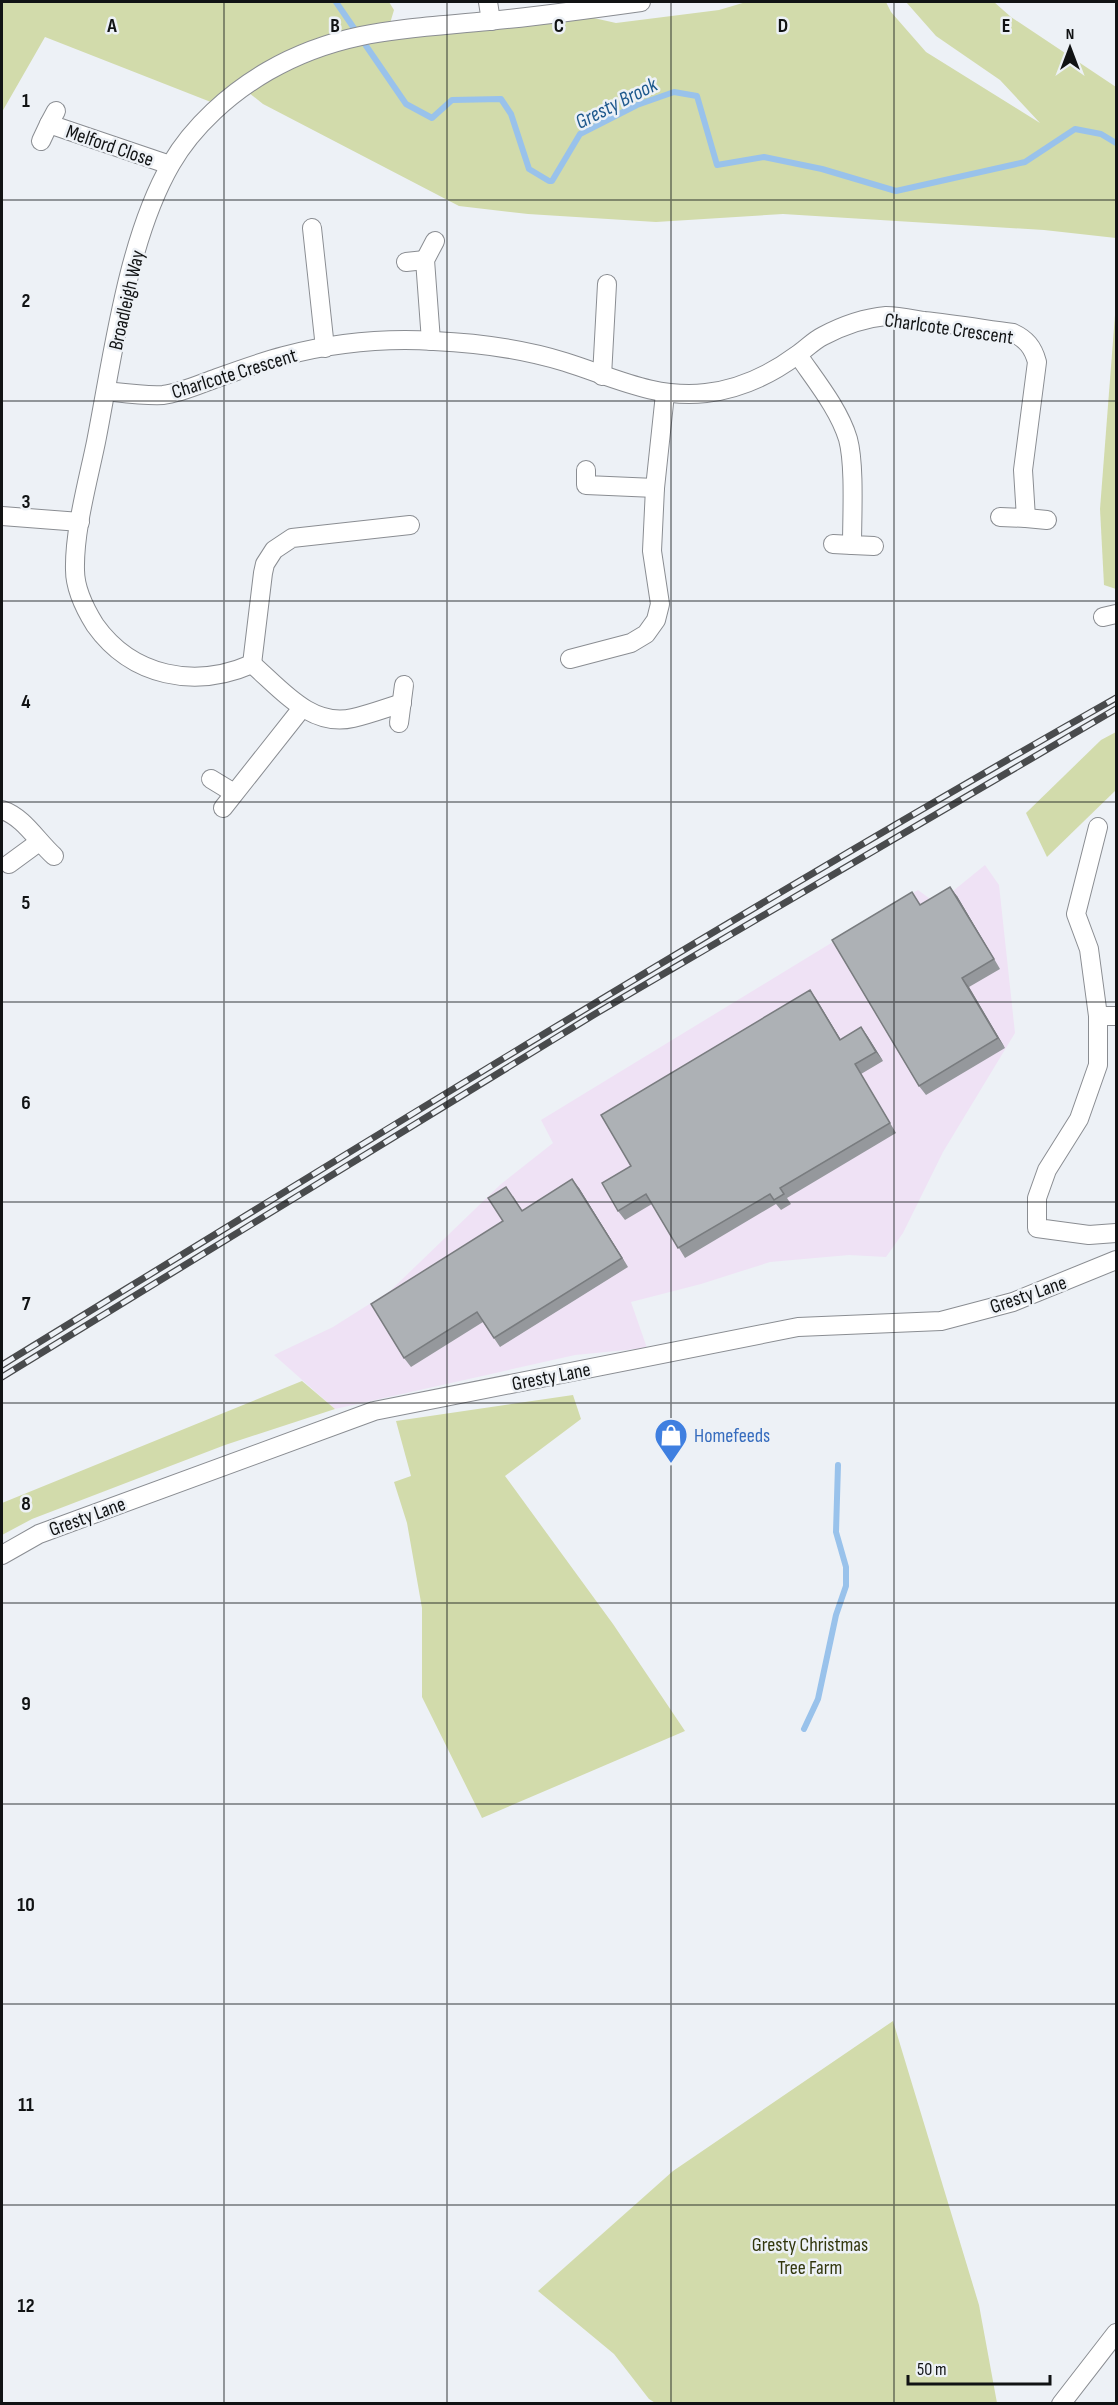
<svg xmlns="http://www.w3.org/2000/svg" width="1118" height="2405" font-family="'Sofia Sans Condensed',sans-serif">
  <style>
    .industrial { fill: #efe2f5 }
    .green { fill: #d2dbab }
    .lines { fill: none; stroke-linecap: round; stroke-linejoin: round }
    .stream { stroke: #99c2eb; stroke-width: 6 }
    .minor-casing { stroke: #8a8d92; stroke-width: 20 }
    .minor { stroke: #fff; stroke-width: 18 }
    .rail-casing { stroke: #494b4d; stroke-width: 7 }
    .rail { stroke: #edf1f6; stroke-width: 4.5; stroke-dasharray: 14; stroke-linecap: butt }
    .wall { fill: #95989c }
    .shaded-wall { fill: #797c7f }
    .building { fill: #adb1b5; stroke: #797c7f; stroke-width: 1.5 }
    .grid { fill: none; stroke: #111314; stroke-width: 1.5; stroke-opacity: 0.55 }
    .labels { text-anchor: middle; stroke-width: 5; stroke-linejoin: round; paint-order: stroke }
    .street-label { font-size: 20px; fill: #111314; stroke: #edf1f6 }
    .shop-label { font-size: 20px; fill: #366cbe; stroke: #edf1f6; text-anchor: start }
    .park-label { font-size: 20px; fill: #32370d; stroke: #edf1f6 }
    .water-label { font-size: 21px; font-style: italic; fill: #1d588c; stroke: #edf1f6 }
    .grid-label { font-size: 20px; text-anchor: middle; font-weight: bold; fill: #111314; stroke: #edf1f6; stroke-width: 5; stroke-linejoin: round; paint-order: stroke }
  </style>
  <rect width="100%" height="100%" fill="#edf1f6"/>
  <!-- industrial -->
  <polygon class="industrial" points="985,865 999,885 1015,1033 943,1152 903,1233 886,1257 849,1255 770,1262 701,1284 631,1302 647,1348 575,1355 335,1409 274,1355 333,1327 390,1291 501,1184 553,1143 541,1120 918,890 937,904"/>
  <!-- green -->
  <g class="green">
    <polygon points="2,2 389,2 394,10 388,30 567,12 616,23 719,10 746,2 886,2 891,12 926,52 1040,123 1000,80 936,36 906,2 994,2 1011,17 1116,87 1116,238 1044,230 783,214 656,222 528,214 459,206 263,104 243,88 221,106 45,37 2,112"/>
    <polygon points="1116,302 1116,589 1104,585 1100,509"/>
    <polygon points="1116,732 1116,790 1047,857 1026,813 1101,740"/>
    <polygon points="302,1381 335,1409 225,1445 32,1519 2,1535 2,1503"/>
    <polygon points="573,1395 581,1419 505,1476 613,1624 685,1731 482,1818 422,1697 422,1608 407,1523 394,1482 411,1476 396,1421"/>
    <polygon points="893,2021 979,2305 997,2403 657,2404 649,2399 614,2354 538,2291 673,2171"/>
  </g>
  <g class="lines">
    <!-- stream -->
    <g class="stream">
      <polyline points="336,2 406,104 432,118 452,100 501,99 511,114 529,169 549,181 552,181 580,134 637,105 674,92 697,96 717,165 764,157 822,169 896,191 1025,162 1075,129 1101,134 1116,143"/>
      <polyline points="804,1729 818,1699 836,1615 846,1586 846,1567 836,1532 838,1465"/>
    </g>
    <defs>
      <g id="minor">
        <polyline points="488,2 491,21"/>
        <polyline points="56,111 49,124 170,165"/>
        <polyline points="41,141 49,124"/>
        <polyline points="312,228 325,348"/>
        <polyline points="406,262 425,260"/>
        <polyline points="431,341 425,260 435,241"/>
        <path d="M798,355c17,25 41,54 50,84 7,26 4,78 4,106l22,1"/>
        <polyline points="602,376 607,284"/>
        <path d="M106,391c18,2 39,5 57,4 18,-2 37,-11 54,-17 22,-8 44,-16 67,-22 49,-13 101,-18 150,-15 44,2 89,8 131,21 48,15 90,37 141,31 34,-4 64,-18 91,-38 9,-6 16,-14 26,-19 19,-10 41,-18 63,-20 12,0 26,3 38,5 30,3 59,8 89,12 13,6 20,14 24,29l-14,108 3,48 -26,-1"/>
        <polyline points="586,470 586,485 655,488"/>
        <polyline points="2,516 80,522"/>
        <polyline points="1026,518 1047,520"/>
        <polyline points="833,544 852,545"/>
        <polyline points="1103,617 1116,614"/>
        <polyline points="570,659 631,643 646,634 656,620 660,604 652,551 655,488 665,394"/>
        <polyline points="252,664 263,573 265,564 274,550 292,538 410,525"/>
        <path d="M402,703c-16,5 -32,11 -49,15 -42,10 -72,-29 -101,-54 -57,25 -120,13 -157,-39 -10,-16 -20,-36 -20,-55 -1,-39 13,-89 21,-128 17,-86 31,-202 75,-278 22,-38 59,-71 97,-93 73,-42 139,-42 221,-50 51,-5 102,-12 152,-19"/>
        <polyline points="399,723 404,685"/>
        <polyline points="211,779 234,793"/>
        <polyline points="223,808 302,708"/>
        <path d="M2,810c22,7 35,31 52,46"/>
        <polyline points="1098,827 1076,914 1089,949 1098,1016 1116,1016"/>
        <polyline points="9,864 39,842"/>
        <polyline points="1098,1016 1098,1065 1079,1119 1047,1170 1037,1198 1037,1228 1089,1235 1116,1233"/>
        <polyline points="2,1555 39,1534 374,1411 798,1327 941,1321 1013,1302 1116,1260"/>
        <polyline points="1061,2404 1116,2333"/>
      </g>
    </defs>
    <!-- minor casing -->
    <use href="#minor" class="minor-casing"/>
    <!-- minor -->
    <use href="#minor" class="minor"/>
    <defs>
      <g id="rail">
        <path d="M2,1365c369,-226 737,-454 1114,-667"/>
        <polyline points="2,1377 595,1014 1116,709"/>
      </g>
    </defs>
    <!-- rail casing -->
    <use href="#rail" class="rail-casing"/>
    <!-- rail -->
    <use href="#rail" class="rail"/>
  </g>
  <!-- wall -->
  <g class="wall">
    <polygon points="957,896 1000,969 969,987 1005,1048 926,1095 919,1086 921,905"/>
    <polygon points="810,990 841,1040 861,1027 868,1037 883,1061 861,1074 896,1133 787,1198 791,1204 781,1210 776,1204 685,1258 652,1204 625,1220 618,1211 631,1166"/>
    <polygon points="579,1188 628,1267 500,1347 483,1322 411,1367 404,1358 503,1221 513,1196 522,1210"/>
  </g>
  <!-- shaded-wall -->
  <g class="shaded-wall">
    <polygon points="950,887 957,896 1000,969 994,959"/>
    <polygon points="962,978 969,987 1005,1048 998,1038"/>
    <polygon points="810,990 817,1000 847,1050 840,1040"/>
    <polygon points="861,1027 868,1037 883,1061 876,1052"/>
    <polygon points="572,1179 579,1188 628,1267 622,1258"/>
  </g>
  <!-- building -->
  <g class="building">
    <polygon points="950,887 994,959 962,978 998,1038 919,1086 832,940 912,892 920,905"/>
    <polygon points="810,990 840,1040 861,1027 876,1052 855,1064 890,1123 780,1188 784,1194 774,1200 770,1194 678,1248 646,1194 618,1211 602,1183 631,1166 601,1115"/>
    <polygon points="572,1179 622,1258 494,1338 477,1312 404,1358 371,1304 503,1221 488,1198 506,1187 522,1211"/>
  </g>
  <!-- grid -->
  <path class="grid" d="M224,2v2402M447,2v2402M671,2v2402M894,2v2402M2,200h1114M2,401h1114M2,601h1114M2,802h1114M2,1002h1114M2,1202h1114M2,1403h1114M2,1603h1114M2,1804h1114M2,2004h1114M2,2205h1114"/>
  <!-- icons -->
  <defs>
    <symbol id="shop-pin" viewBox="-11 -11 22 30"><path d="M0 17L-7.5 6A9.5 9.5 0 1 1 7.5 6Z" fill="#3f7fe0" stroke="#edf1f6"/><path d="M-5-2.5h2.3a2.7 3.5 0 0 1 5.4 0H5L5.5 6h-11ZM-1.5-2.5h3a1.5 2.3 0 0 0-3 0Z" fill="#fff"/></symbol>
  </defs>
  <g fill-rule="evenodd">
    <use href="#shop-pin" x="652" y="1416" width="38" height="52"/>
  </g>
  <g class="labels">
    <!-- street labels -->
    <g class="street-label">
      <text transform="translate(110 145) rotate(19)" y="7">Melford Close</text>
      <text transform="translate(126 300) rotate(-77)" y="7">Broadleigh Way</text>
      <text transform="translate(949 328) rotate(8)" y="7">Charlcote Crescent</text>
      <text transform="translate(234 373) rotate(-17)" y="7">Charlcote Crescent</text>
      <text transform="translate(1028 1294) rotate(-19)" y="7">Gresty Lane</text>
      <text transform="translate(551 1376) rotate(-11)" y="7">Gresty Lane</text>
      <text transform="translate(87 1516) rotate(-20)" y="7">Gresty Lane</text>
    </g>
    <!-- shop labels -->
    <g class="shop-label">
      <text x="694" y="1442">Homefeeds</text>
    </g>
    <!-- park labels -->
    <g class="park-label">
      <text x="810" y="2251">Gresty Christmas<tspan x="810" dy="23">Tree Farm</tspan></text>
    </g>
    <!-- water labels -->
    <g class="water-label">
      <text transform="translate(616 103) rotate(-27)" y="7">Gresty Brook</text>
    </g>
  </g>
  <g class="grid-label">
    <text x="112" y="32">A</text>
    <text x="335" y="32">B</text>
    <text x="559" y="32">C</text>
    <text x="783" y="32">D</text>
    <text x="1006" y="32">E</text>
    <text x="26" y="107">1</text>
    <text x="26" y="307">2</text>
    <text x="26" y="508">3</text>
    <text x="26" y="708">4</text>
    <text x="26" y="909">5</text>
    <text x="26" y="1109">6</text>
    <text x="26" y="1310">7</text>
    <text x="26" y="1510">8</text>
    <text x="26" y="1710">9</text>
    <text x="26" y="1911">10</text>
    <text x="26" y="2111">11</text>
    <text x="26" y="2312">12</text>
  </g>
  <!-- border -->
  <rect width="1118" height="2405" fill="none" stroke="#111314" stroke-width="6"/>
  <!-- north arrow -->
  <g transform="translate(1070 48)" stroke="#edf1f6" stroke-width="4.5" paint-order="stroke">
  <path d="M0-4.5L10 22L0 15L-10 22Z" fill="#111314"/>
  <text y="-9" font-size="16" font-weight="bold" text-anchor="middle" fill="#111314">N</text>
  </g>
  <!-- scale -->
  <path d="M908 2375v9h142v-9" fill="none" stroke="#111314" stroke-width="3"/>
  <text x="917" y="2375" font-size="18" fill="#111314" stroke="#edf1f6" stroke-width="4.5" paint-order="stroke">50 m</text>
</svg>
